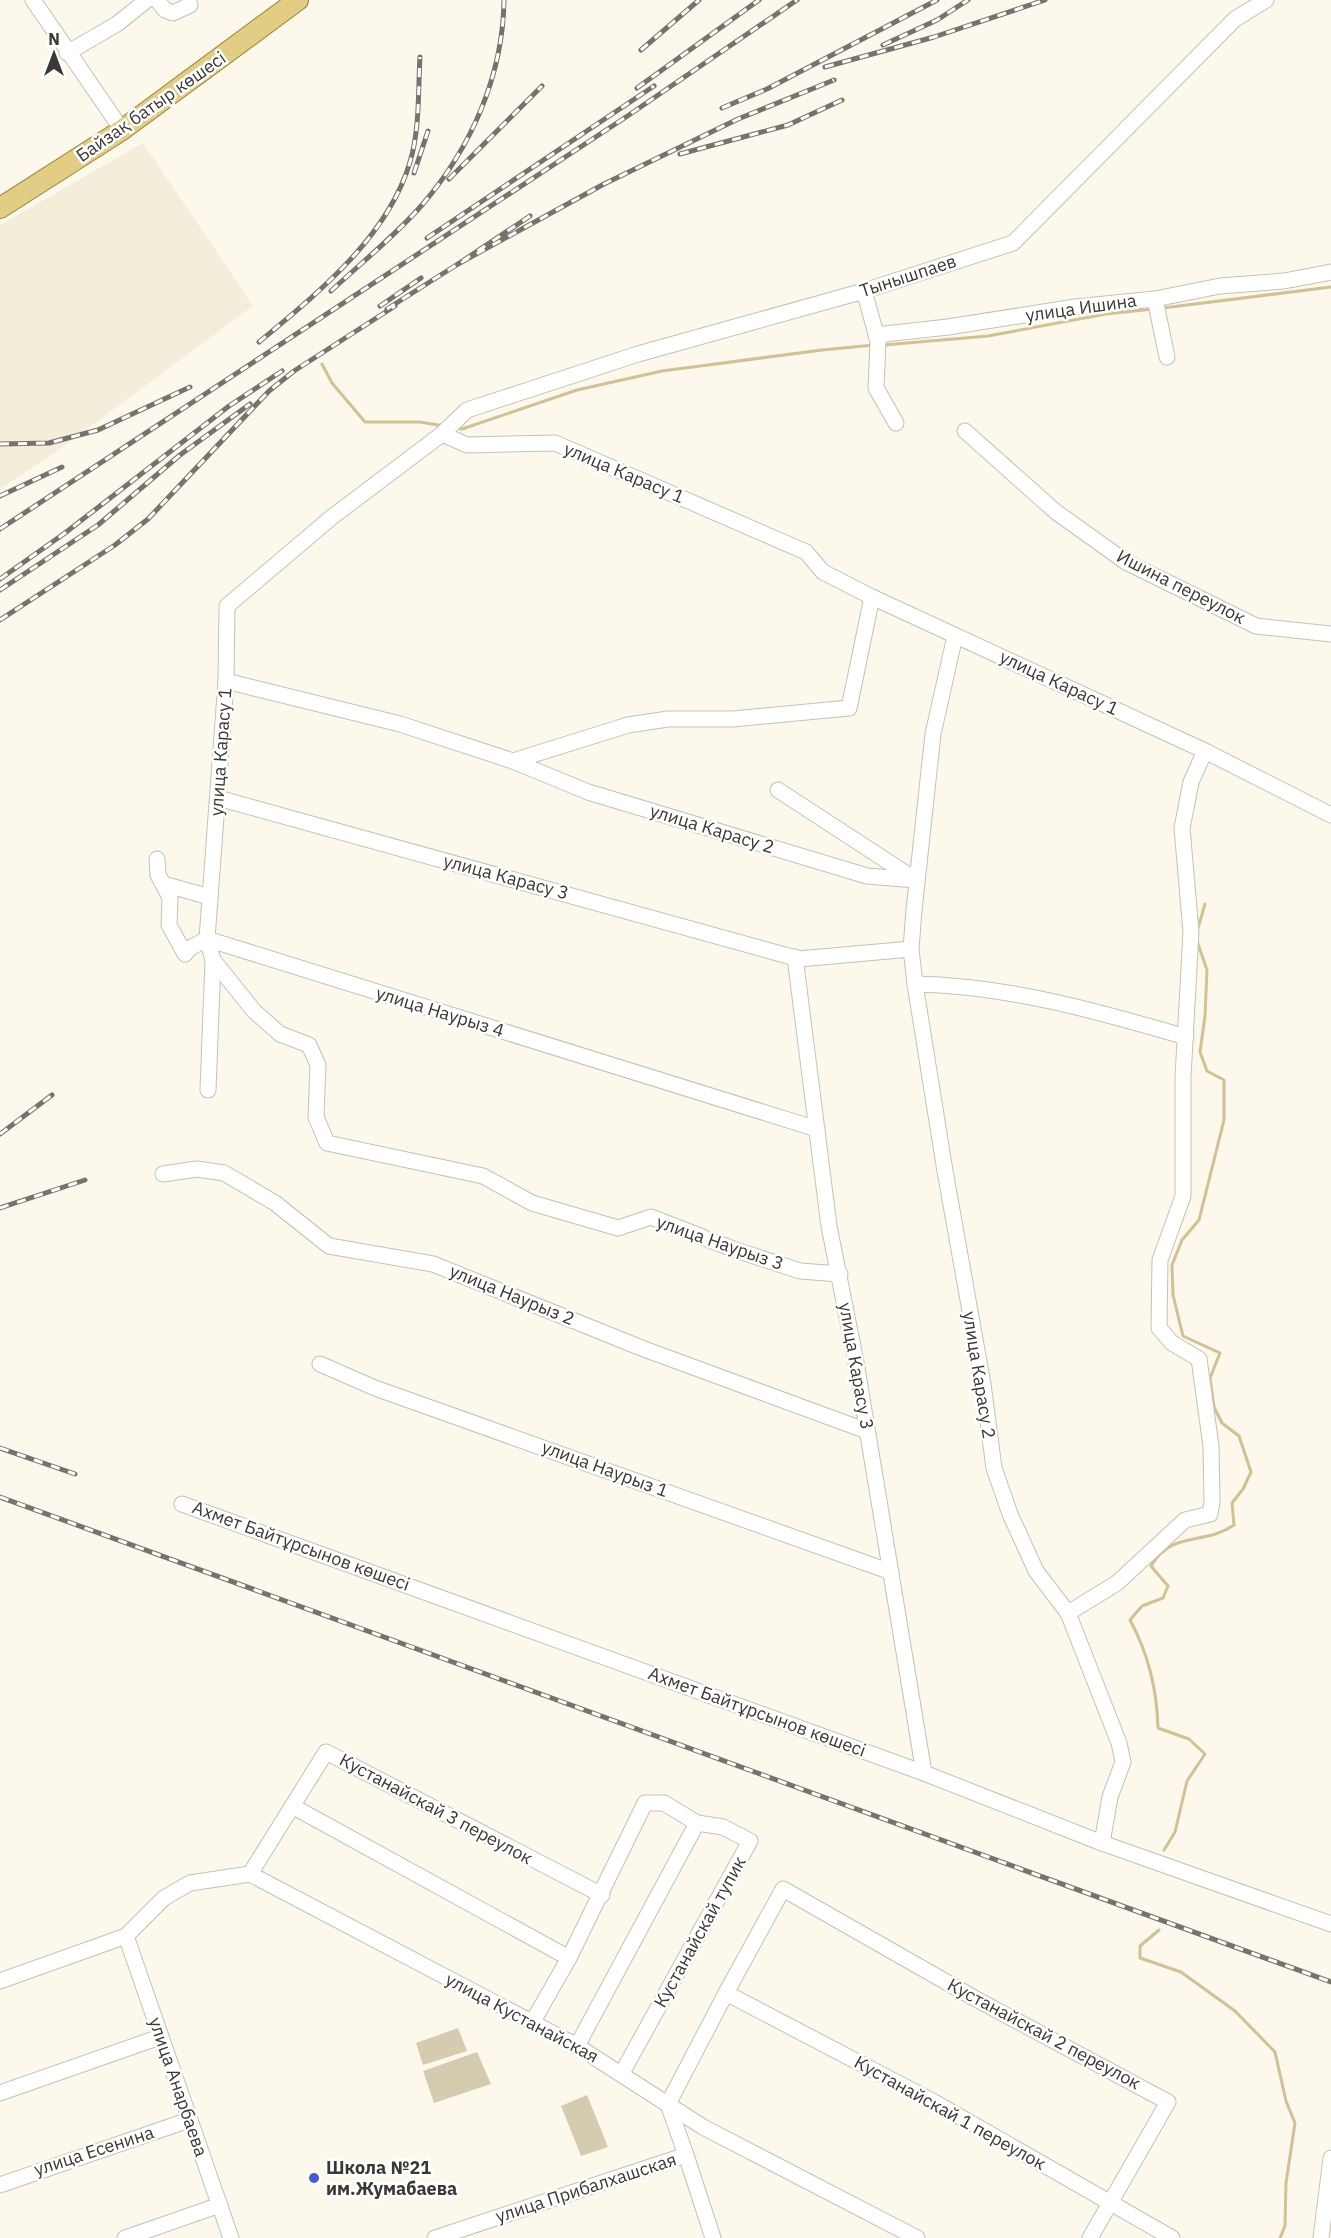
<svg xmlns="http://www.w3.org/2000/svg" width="1331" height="2238" font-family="'IBM Plex Sans',sans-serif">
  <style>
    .built { fill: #f3edda }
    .green { fill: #d5ccb0 }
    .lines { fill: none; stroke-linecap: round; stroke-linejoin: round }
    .stream { stroke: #d1c293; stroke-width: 3 }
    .minor-casing { stroke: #c5c1b6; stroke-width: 17 }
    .major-casing { stroke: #9b8334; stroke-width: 22 }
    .minor { stroke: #fff; stroke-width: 15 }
    .major { stroke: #e2cd85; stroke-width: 20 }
    .rail-casing { stroke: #76736d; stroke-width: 5 }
    .rail { stroke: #fff; stroke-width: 3; stroke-dasharray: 9; stroke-linecap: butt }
    .poi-dot { fill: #475acf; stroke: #fff; stroke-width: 2 }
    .labels { text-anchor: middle; stroke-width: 5; stroke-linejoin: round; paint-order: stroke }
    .street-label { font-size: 18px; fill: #3a3834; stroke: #fff }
    .poi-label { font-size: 18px; font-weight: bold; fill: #3a3834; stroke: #fff; text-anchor: start }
  </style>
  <rect width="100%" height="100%" fill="#fcf8ec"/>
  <!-- built -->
  <polygon class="built" points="143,143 253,306 57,451 0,489 0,225"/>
  <!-- green -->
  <g class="green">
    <polygon points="458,2028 467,2051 423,2065 416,2043"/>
    <polygon points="477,2052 491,2084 434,2103 423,2071"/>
    <polygon points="587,2095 608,2147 581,2156 561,2106"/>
  </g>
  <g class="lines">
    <!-- stream -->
    <g class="stream">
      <polyline points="1163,308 1331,287"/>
      <polyline points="884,345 988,336 1106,314 1154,309"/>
      <polyline points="322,364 332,383 365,422 420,422 444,426"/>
      <polyline points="456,428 462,429 577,390 662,371 822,350 874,345"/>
      <polyline points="1198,928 1205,904"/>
      <path d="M1164,1850l11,-18 12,-51 18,-27 -16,-15 -31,-11c-1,-38 -10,-75 -28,-108l12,-14 21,-8 5,-12 -17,-20c21,-36 53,-20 83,-41l-2,-22 11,-14 8,-17 -12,-36 -17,-13 -8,-16 -4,-29 10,-25 -37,-17 -10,-41 -1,-30 10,-25 17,-20 25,-100v-40l-17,-9 -7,-19 5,-36 2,-46 -10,-29"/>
      <polyline points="1159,1930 1140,1946 1140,1958 1181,1972 1235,2011 1275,2052 1286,2101 1295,2123 1286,2183 1285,2226 1280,2238"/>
    </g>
    <defs>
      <g id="minor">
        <polyline points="33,0 122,130"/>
        <polyline points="157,0 165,10 173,13 190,5"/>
        <polyline points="67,53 117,24 147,0"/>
        <polyline points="864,291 878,341 876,388 896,423"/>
        <polyline points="1155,299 1167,357"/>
        <polyline points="876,335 948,327 1075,307 1155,299 1220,286 1284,281 1331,272"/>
        <polyline points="965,431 1056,512 1126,562 1256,626 1331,634"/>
        <polyline points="442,434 467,445 555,443 806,552 823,572 872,597 1205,751 1331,815"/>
        <polyline points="955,636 933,734 914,910 911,949 915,984 945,1171 983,1384 994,1468 1010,1514 1036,1571 1068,1613 1119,1743 1123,1762 1110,1797 1102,1843"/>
        <polyline points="226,681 400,724 513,761 588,792 867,876 916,880 778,790"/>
        <polyline points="513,761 628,725 668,719 733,719 849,708 872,597"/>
        <polyline points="218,798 799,959 911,949"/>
        <polyline points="157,859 158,875 163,884 210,897"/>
        <polyline points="163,884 170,898 169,925 185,954 190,948 207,939 226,681 227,606 332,517 442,434 467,410 638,354 864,291 1013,243 1235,19 1266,0"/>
        <polyline points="795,957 829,1226 856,1362 924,1773"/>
        <polyline points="213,960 254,1011 280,1034 309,1045 318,1065 316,1117 327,1143 483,1176 532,1203 618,1228 651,1217 733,1249 800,1271 840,1274"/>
        <path d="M915,984c94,2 182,27 271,53"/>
        <polyline points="208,1090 213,960 207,939 817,1129"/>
        <polyline points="163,1174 197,1169 224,1173 275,1203 329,1246 433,1264 644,1349 867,1431"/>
        <polyline points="320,1364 375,1388 891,1572"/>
        <polyline points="182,1504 924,1773 1102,1843 1331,1924"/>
        <polyline points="1068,1613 1117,1583 1185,1520 1210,1514 1212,1502 1211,1446 1199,1359 1172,1343 1159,1328 1160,1260 1183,1196 1183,1077 1191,932 1182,828 1191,782 1205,751"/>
        <polyline points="292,1806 569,1958"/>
        <polyline points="250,1874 326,1752 602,1895"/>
        <polyline points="126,1936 231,2238"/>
        <polyline points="0,1981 126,1936 164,1898 190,1883 250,1874 577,2046 703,2127 917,2238"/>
        <polyline points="726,1993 934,2102 1172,2238"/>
        <polyline points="532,2023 569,1958 645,1803 664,1803 697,1823 723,1827 750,1841 622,2073"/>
        <polyline points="577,2046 697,1823"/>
        <polyline points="0,2093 160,2037"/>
        <polyline points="686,2155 713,2238"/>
        <polyline points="0,2185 189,2120"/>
        <polyline points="125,2238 220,2205"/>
        <polyline points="435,2238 686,2155 668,2104 726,1993 783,1889 976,1999 1168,2102 1090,2238"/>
        <polyline points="1321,2238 1331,2158"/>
      </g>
      <polyline id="major" points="0,208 122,130 298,0"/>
    </defs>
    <!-- minor casing -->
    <use href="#minor" class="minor-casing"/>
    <!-- major casing -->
    <use href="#major" class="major-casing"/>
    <!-- minor -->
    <use href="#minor" class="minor"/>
    <!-- major -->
    <use href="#major" class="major"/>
    <defs>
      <g id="rail">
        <polyline points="883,45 937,20 968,0"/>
        <polyline points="641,50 699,0"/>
        <polyline points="825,67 934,37 1045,0"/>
        <polyline points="637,88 759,0"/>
        <polyline points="722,108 767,89 937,0"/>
        <polyline points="680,154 788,125 842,100"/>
        <polyline points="414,173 428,131"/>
        <polyline points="449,179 542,86"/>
        <polyline points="530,216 458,264 604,184 738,119 834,80"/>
        <polyline points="427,238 654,86"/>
        <path d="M331,291c30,-28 64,-55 91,-86 49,-57 81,-129 82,-205"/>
        <polyline points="380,306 421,278"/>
        <polyline points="387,309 458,264"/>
        <path d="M259,342c59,-49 129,-105 151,-180 10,-33 8,-72 10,-105"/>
        <polyline points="0,444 49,443 98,430 190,387"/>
        <polyline points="0,496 62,467"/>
        <polyline points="0,529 626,117 797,0"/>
        <polyline points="0,579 65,533 229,406 282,371"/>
        <polyline points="0,590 98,525 180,455 250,404"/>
        <polyline points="0,620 115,545 148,519 269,391 294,371 395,306"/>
        <polyline points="0,1134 52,1095"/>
        <polyline points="0,1208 85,1180"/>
        <polyline points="0,1448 75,1474"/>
        <polyline points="0,1497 1331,1982"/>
      </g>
    </defs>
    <!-- rail casing -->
    <use href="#rail" class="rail-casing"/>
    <!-- rail -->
    <use href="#rail" class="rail"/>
  </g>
  <!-- markers -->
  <circle class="poi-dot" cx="314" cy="2178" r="6"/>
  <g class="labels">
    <!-- street labels -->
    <g class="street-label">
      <text transform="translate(151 107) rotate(-35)" y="6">Байзақ батыр көшесі</text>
      <text transform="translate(908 276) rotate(-18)" y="6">Тынышпаев</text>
      <text transform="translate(1081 308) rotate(-8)" y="6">улица Ишина</text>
      <text transform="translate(624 473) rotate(23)" y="6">улица Карасу 1</text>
      <text transform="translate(1181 587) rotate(27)" y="6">Ишина переулок</text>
      <text transform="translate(1059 683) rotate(25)" y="6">улица Карасу 1</text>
      <text transform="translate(221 752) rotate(-86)" y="6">улица Карасу 1</text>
      <text transform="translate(712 829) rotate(17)" y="6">улица Карасу 2</text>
      <text transform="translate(506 877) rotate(15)" y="6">улица Карасу 3</text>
      <text transform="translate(440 1012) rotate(17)" y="6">улица Наурыз 4</text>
      <text transform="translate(720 1243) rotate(19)" y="6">улица Наурыз 3</text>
      <text transform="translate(512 1295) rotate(22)" y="6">улица Наурыз 2</text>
      <text transform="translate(856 1366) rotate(80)" y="6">улица Карасу 3</text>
      <text transform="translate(979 1375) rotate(81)" y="6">улица Карасу 2</text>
      <text transform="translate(605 1469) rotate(20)" y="6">улица Наурыз 1</text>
      <text transform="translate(301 1546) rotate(20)" y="6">Ахмет Байтұрсынов көшесі</text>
      <text transform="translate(757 1712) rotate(20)" y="6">Ахмет Байтұрсынов көшесі</text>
      <text transform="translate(436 1809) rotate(28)" y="6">Кустанайскай 3 переулок</text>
      <text transform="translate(700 1932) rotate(-61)" y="6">Кустанайскай тупик</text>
      <text transform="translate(522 2018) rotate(28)" y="6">улица Кустанайская</text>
      <text transform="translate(1044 2034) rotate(28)" y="6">Кустанайскай 2 переулок</text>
      <text transform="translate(178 2087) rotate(71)" y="6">улица Анарбаева</text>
      <text transform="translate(950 2113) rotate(29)" y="6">Кустанайскай 1 переулок</text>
      <text transform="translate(94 2151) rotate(-18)" y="6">улица Есенина</text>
      <text transform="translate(586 2188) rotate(-18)" y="6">улица Прибалхашская</text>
    </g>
    <!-- poi labels -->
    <g class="poi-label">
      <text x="326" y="2174">Школа №21<tspan x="326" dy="21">им.Жумабаева</tspan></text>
    </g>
  </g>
  <!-- north arrow -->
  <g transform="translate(54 54)" stroke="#ffffff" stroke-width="4.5" paint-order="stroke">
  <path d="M0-4.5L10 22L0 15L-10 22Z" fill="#3a3834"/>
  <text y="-9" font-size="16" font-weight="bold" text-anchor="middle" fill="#3a3834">N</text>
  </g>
</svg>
